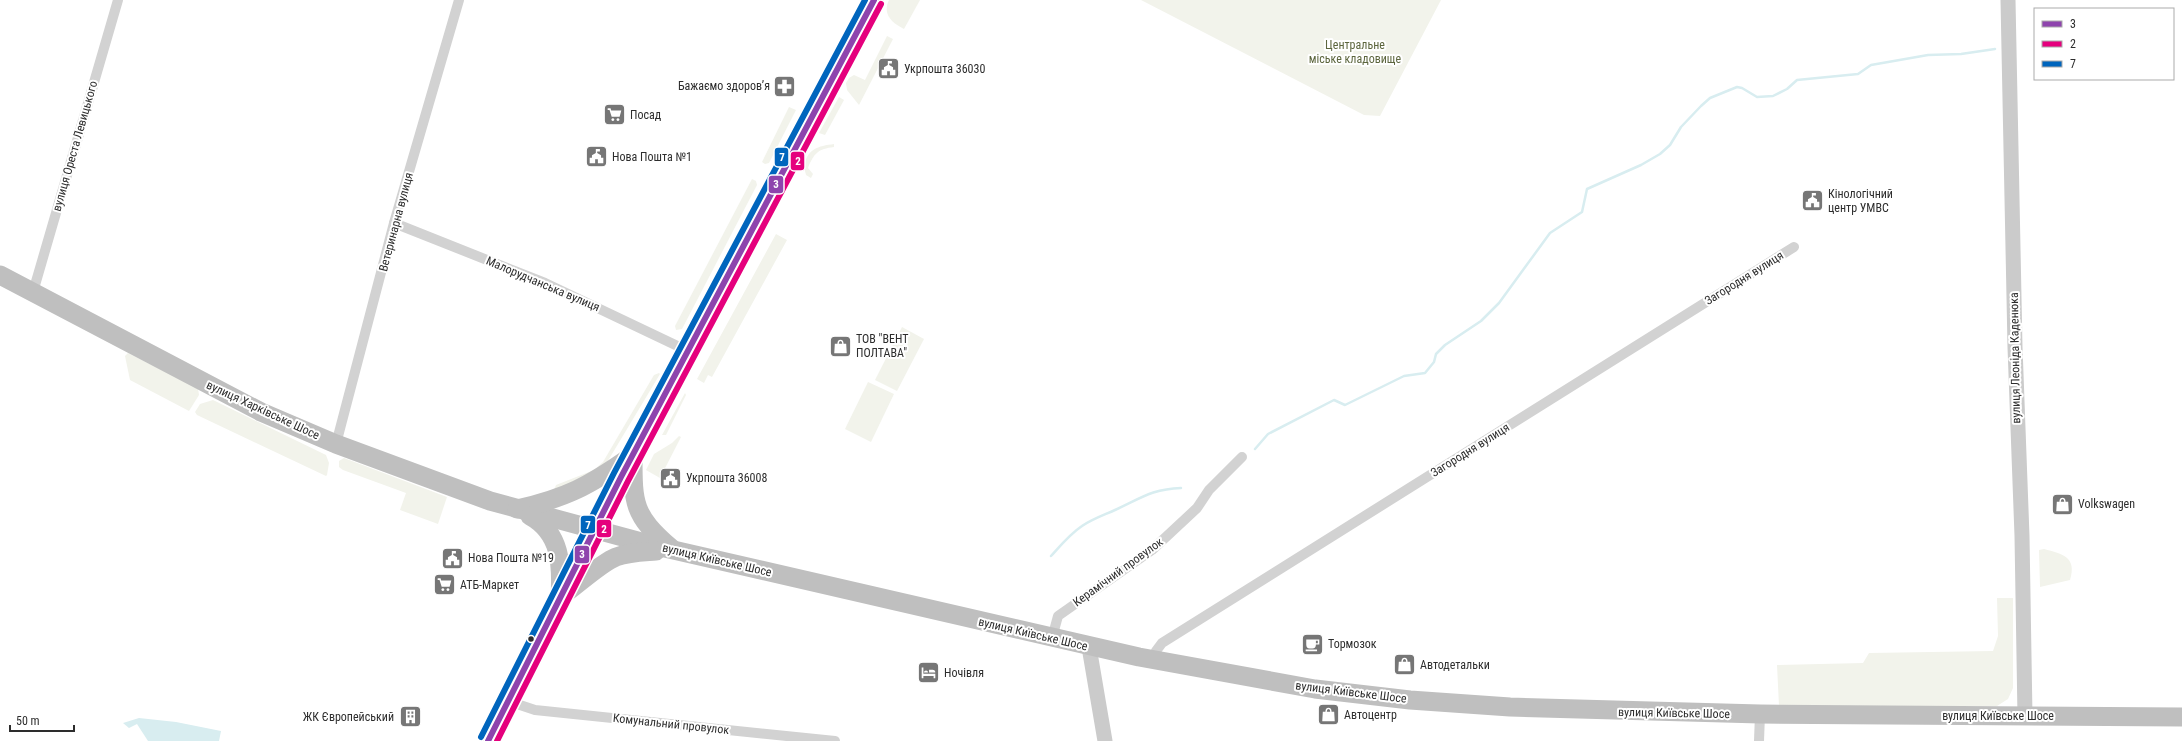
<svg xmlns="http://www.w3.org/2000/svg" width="2182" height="741" font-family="'Roboto Condensed',sans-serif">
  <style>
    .green { fill: #f2f3eb }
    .water { fill: #d8edf0 }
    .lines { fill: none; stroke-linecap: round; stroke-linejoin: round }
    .stream { stroke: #d8edf0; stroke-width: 2.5 }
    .street { stroke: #d2d2d2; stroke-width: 10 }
    .secondary { stroke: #cbcbcb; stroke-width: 15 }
    .primary { stroke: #c5c5c5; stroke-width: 16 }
    .highway { stroke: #bfbfbf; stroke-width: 19 }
    .bus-1-casing { stroke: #fff; stroke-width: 9 }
    .bus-2-casing { stroke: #fff; stroke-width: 9 }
    .bus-3-casing { stroke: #fff; stroke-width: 9 }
    .bus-1 { stroke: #8e44ad; stroke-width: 6 }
    .bus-2 { stroke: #e5007d; stroke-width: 6 }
    .bus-3 { stroke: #0065bd; stroke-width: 6 }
    .bus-dot { fill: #2d2d2d; stroke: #fff; stroke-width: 1.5 }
    .labels { text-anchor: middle; stroke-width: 4; stroke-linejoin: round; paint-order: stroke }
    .park-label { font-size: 12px; fill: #5c653d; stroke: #fff }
    .poi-label { font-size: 12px; fill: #2d2d2d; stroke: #fff; text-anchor: start }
    .street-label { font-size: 12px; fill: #2d2d2d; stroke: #fff }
    .line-badge { stroke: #fff; stroke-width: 1.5 }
    .badge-label { font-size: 11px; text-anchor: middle; font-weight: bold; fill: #fff }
  </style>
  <rect width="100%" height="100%" fill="#fff"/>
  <!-- green -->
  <g class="green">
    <path d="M889,0h31l-16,29c-12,-6 -22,-15 -15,-29z"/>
    <polygon points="1141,0 1441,0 1380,116 1364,115"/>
    <polygon points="887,36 893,39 859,105 847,90 846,83 849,78 854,75 865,80"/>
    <polygon points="839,97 844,100 825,135 819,133"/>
    <polygon points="789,107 796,110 769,163 765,164 762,162"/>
    <path d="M834,144v3c-16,2 -20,6 -26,21l5,6 -2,4 -5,-3 -2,-8c3,-18 14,-21 30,-23z"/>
    <polygon points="752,179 756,181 757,185 682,329 676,330 675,326"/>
    <polygon points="776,234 787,240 712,377 708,375 704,383 697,379"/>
    <polygon points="902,327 924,339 897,391 875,380"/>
    <polygon points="128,353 198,388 199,395 189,411 130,380 125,356"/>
    <polygon points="659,373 660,374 606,464 597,473 554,490 556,485 594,470 603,462 654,375"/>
    <polygon points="868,382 894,394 871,442 845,429"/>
    <polygon points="685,393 686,395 666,435 662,435"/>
    <polygon points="213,400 326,455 329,463 327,475 326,476 197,415 195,412 200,404"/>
    <polygon points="679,436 681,437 660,478 646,470 654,454 672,443"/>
    <polygon points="344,458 447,497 438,524 400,510 406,493 343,470 339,467 339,461"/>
    <path d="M2044,549c19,5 33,8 26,31l-30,7 -1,-37z"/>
    <polygon points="1997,598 2013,598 2013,688 2008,699 1997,706 1779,706 1777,665 1863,663 1869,653 1993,651 1998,636"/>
  </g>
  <!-- water -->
  <polygon class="water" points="139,718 176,722 221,731 219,741 148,741 137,724 129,728 123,723"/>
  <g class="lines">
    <!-- stream -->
    <g class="stream">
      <polyline points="1255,449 1268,434 1334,400 1345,405 1404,376 1425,373 1434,362 1436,354 1445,345 1481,321 1499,303 1550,233 1582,212 1587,189 1641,165 1660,154 1670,145 1681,127 1701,106 1710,98 1737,87 1742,88 1757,97 1773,96 1787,89 1797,80 1858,74 1871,65 1928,55 1961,54 1995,49"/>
      <path d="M1051,556c10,-11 19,-22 31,-30 10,-7 22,-11 33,-16 25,-11 36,-21 66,-22"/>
    </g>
    <!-- street -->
    <g class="street">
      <polyline points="394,223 545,283 688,351"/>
      <polyline points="33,292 118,0"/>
      <polyline points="336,444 394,223 459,0"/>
      <polyline points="1052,638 1058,616 1152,550 1197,508 1209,490 1242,457"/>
      <polyline points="1154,660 1156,651 1162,643 1794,247"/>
      <polyline points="508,701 535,710 835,741"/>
      <polyline points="1759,741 1760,714"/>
    </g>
    <!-- secondary -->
    <g class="secondary">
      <polyline points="2008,0 2015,347 2022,536 2025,716"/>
      <polyline points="1089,647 1105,741"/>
    </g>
    <!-- primary -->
    <polyline class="primary" points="488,741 594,530"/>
    <!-- highway -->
    <g class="highway">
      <polyline points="0,275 261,412 336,444 490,501 656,546 1139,657 1315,689 1410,700 1510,707 1760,714 2182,717"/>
      <path d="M633,456c0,48 0,59 38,92"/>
      <path d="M517,509c49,-11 72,-23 113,-52"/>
      <path d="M530,516c31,17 32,49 30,81"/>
      <polyline points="594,530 874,0"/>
      <path d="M560,597c17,-11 39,-33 56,-40 13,-5 27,-5 40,-6"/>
    </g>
    <defs>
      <polyline id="bus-1" points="488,741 621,477 874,0"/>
      <polyline id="bus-2" points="497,741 628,481 881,4"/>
      <polyline id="bus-3" points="481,737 614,473 865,0"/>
    </defs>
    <!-- bus-1 casing -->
    <use href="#bus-1" class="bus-1-casing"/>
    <!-- bus-2 casing -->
    <use href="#bus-2" class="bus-2-casing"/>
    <!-- bus-3 casing -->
    <use href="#bus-3" class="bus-3-casing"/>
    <!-- bus-1 -->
    <use href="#bus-1" class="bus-1"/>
    <!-- bus-2 -->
    <use href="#bus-2" class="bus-2"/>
    <!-- bus-3 -->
    <use href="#bus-3" class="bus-3"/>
  </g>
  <!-- icons -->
  <defs>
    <symbol id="civic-square" viewBox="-11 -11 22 22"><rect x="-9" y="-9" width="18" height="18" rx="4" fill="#767676" stroke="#fff"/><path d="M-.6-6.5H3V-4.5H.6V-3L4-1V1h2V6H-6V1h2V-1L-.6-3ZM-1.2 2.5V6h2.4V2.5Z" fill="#fff"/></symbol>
    <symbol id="pharmacy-square" viewBox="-11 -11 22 22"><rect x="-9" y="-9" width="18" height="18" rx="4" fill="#767676" stroke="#fff"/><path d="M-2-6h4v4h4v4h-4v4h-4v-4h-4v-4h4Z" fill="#fff"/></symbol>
    <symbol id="supermarket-square" viewBox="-11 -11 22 22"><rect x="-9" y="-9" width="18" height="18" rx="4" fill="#767676" stroke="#fff"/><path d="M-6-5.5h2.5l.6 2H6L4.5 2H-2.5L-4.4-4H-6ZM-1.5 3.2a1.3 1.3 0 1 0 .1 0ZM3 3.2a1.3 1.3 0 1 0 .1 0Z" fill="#fff"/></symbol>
    <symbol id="shop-square" viewBox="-11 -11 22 22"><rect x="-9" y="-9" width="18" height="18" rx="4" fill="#767676" stroke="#fff"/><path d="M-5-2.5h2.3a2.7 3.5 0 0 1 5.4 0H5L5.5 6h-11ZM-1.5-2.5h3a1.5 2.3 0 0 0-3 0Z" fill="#fff"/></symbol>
    <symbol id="cafe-square" viewBox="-11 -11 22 22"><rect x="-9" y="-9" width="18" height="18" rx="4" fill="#767676" stroke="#fff"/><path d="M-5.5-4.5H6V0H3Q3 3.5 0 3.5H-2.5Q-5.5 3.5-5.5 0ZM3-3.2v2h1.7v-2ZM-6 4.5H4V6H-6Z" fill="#fff"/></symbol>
    <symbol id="hotel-square" viewBox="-11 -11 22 22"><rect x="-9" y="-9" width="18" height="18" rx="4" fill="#767676" stroke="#fff"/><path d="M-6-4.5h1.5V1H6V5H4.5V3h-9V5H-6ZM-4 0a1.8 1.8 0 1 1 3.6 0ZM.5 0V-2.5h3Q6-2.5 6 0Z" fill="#fff"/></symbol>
    <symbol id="building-square" viewBox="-11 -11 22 22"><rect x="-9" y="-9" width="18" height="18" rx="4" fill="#767676" stroke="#fff"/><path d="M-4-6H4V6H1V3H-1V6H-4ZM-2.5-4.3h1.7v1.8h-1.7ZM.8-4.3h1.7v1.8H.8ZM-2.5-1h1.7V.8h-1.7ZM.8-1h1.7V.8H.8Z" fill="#fff"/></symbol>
  </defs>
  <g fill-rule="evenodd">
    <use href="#civic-square" x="876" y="56" width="25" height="25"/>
    <use href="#pharmacy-square" x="772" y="74" width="25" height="25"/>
    <use href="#supermarket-square" x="602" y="102" width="25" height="25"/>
    <use href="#civic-square" x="584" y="144" width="25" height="25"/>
    <use href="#civic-square" x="1800" y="188" width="25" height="25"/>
    <use href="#shop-square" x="828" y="334" width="25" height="25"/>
    <use href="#civic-square" x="658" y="466" width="25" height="25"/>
    <use href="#shop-square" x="2050" y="492" width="25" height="25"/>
    <use href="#civic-square" x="440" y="546" width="25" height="25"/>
    <use href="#supermarket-square" x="432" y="572" width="25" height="25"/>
    <use href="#cafe-square" x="1300" y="632" width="25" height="25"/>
    <use href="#shop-square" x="1392" y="652" width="25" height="25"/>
    <use href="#hotel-square" x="916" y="660" width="25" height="25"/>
    <use href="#shop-square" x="1316" y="702" width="25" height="25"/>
    <use href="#building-square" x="398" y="704" width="25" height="25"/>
  </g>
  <!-- markers -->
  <circle class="bus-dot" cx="531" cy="639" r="3.5"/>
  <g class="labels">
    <!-- park labels -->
    <g class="park-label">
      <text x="1355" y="49">Центральне<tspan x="1355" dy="14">міське кладовище</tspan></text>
    </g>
    <!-- poi labels -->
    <g class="poi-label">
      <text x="904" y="73">Укрпошта 36030</text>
      <text x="770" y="90" text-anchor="end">Бажаємо здоровʼя</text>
      <text x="630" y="119">Посад</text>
      <text x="612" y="161">Нова Пошта №1</text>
      <text x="1828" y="198">Кінологічний<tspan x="1828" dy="14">центр УМВС</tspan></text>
      <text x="856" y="343">ТОВ "ВЕНТ<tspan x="856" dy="14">ПОЛТАВА"</tspan></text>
      <text x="686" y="482">Укрпошта 36008</text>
      <text x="2078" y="508">Volkswagen</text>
      <text x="468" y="562">Нова Пошта №19</text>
      <text x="460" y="589">АТБ-Маркет</text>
      <text x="1328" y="648">Тормозок</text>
      <text x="1420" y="669">Автодетальки</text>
      <text x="944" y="677">Ночівля</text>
      <text x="1344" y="719">Автоцентр</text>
      <text x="394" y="721" text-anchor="end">ЖК Європейський</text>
    </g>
    <!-- street labels -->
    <g class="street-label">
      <text transform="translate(75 146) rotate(-74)" y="4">вулиця Ореста Левицького</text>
      <text transform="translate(396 222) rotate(-75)" y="4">Ветеринарна вулиця</text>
      <text transform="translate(1744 278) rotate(-32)" y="4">Загородня вулиця</text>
      <text transform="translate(543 284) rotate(23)" y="4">Малорудчанська вулиця</text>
      <text transform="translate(2015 358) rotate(-91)" y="4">вулиця Леоніда Каденюка</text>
      <text transform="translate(263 410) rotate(25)" y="4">вулиця Харківське Шосе</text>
      <text transform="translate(1470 450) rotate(-32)" y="4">Загородня вулиця</text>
      <text transform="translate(717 560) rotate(13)" y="4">вулиця Київське Шосе</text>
      <text transform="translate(1118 572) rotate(-36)" y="4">Керамічний провулок</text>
      <text transform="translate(1033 634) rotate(13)" y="4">вулиця Київське Шосе</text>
      <text transform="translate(1351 692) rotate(7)" y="4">вулиця Київське Шосе</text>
      <text transform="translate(1674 713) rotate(1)" y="4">вулиця Київське Шосе</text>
      <text x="1998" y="720">вулиця Київське Шосе</text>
      <text transform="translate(671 724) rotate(6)" y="4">Комунальний провулок</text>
    </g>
  </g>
  <g class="line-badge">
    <rect x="774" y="147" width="15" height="20" rx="4" fill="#0065bd"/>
    <rect x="790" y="151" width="15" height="20" rx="4" fill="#e5007d"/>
    <rect x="768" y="175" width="16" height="19" rx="4" fill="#8e44ad"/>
    <rect x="580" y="515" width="16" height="19" rx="4" fill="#0065bd"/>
    <rect x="596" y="519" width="16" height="19" rx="4" fill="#e5007d"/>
    <rect x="574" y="545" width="16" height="19" rx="4" fill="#8e44ad"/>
  </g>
  <g class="badge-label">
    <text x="782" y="161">7</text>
    <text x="798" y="165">2</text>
    <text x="776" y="188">3</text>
    <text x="588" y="529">7</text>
    <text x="604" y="533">2</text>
    <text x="582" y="558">3</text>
  </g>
  <!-- legend -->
  <rect x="2034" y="8" width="140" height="72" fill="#ffffff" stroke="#ababab"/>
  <rect x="2042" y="21" width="20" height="6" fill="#8e44ad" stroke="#ababab"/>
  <text x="2070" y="28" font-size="12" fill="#2d2d2d">3</text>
  <rect x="2042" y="41" width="20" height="6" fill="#e5007d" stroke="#ababab"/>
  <text x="2070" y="48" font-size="12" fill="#2d2d2d">2</text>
  <rect x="2042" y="61" width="20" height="6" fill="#0065bd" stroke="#ababab"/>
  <text x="2070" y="68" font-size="12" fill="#2d2d2d">7</text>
  <!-- scale -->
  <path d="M10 725v6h64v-6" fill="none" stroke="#2d2d2d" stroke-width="2"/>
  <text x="16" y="725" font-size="12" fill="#2d2d2d" stroke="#ffffff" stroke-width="3" paint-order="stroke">50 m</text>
</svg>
